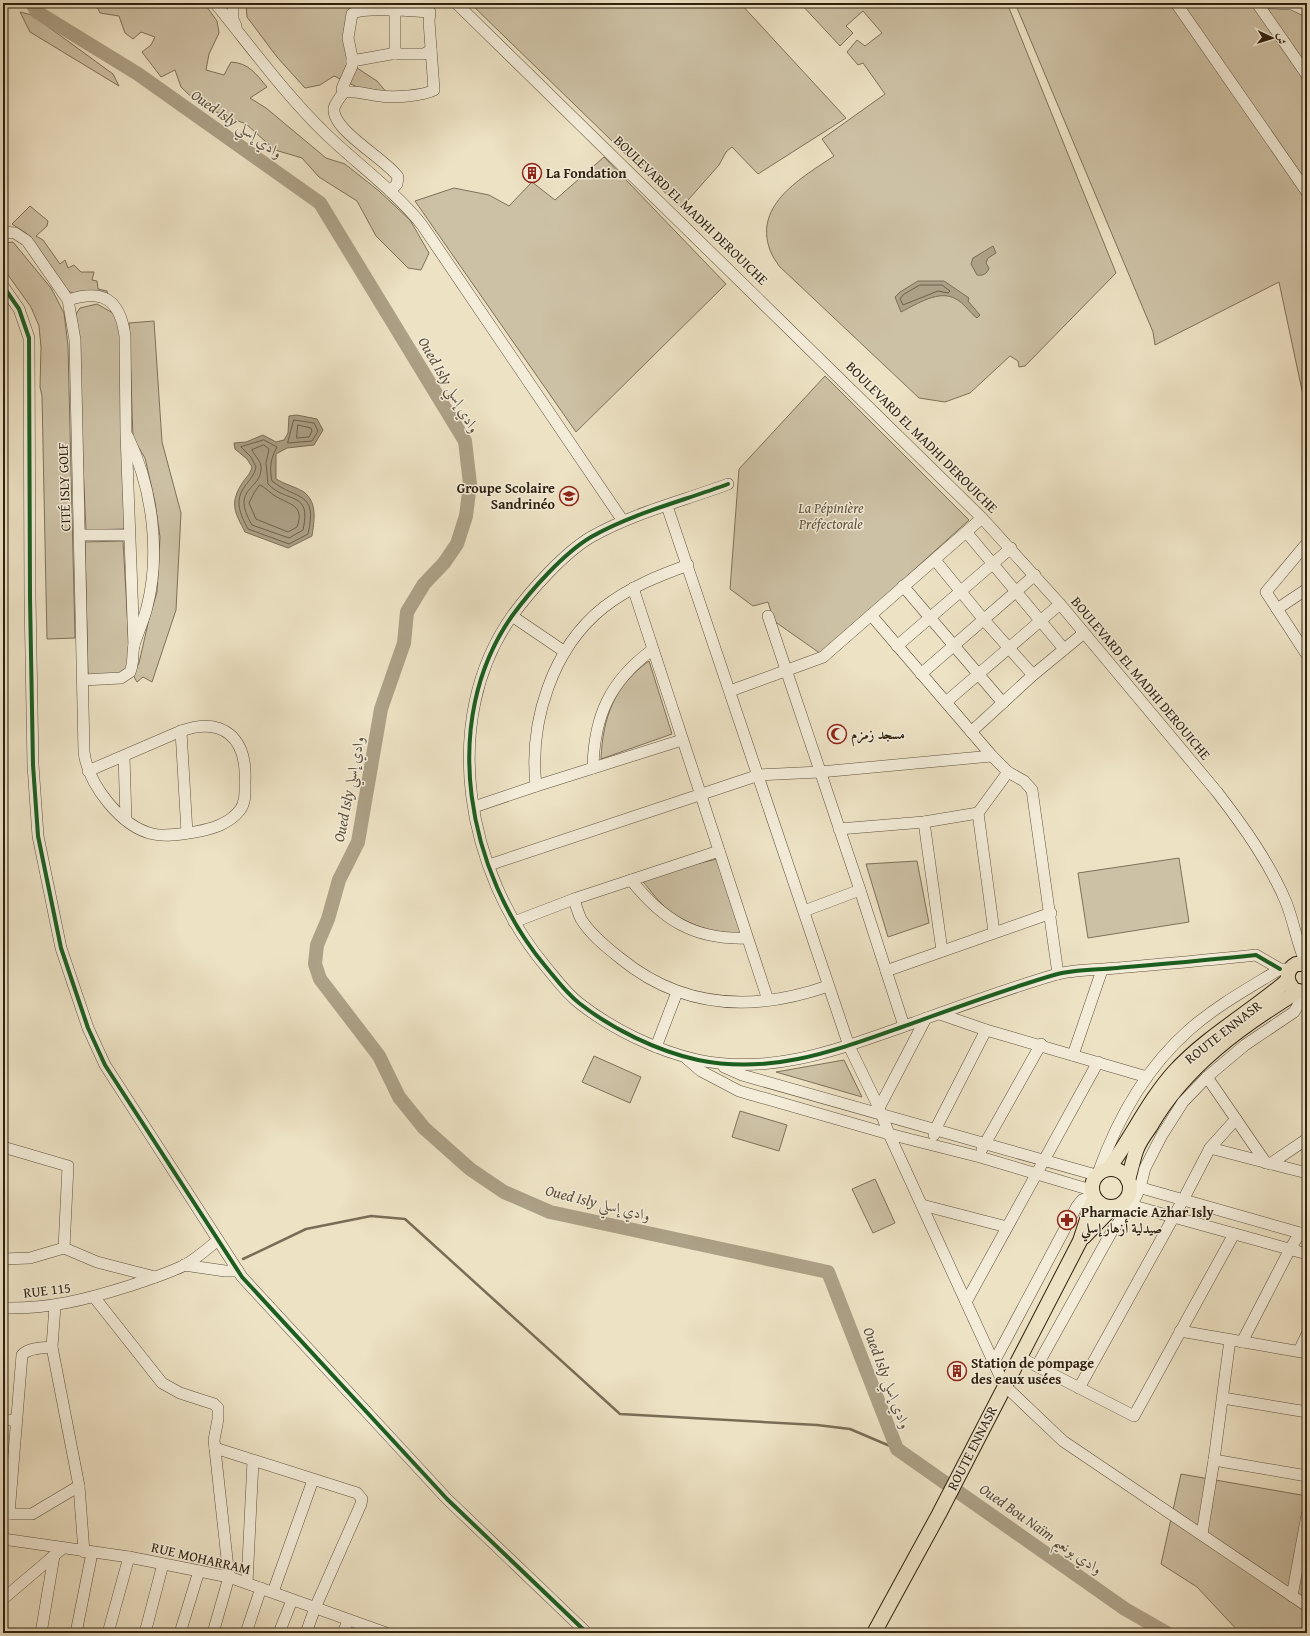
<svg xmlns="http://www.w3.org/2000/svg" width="1310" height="1636" font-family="'Gentium Book Plus',Amiri,serif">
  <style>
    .green { fill: #cdc1a5; stroke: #7e715a }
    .water { fill: #aca086; stroke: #7a6d56 }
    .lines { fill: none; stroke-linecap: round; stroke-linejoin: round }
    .shore { stroke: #6e604a; stroke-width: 1 }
    .stream { stroke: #7a6d56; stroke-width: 2.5 }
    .river { stroke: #aca086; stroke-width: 14 }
    .minor-casing { stroke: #5e513c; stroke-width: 12 }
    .major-casing { stroke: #2f210f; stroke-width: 16 }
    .minor { stroke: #f3ecd9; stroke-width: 11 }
    .major { stroke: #ede2c4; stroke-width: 14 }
    .cycleway-casing { stroke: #f3ecd9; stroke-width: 6 }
    .cycleway { stroke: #1b5e20; stroke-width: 4 }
    .labels { text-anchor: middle; stroke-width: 3; stroke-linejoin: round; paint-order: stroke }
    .poi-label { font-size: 14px; font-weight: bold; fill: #2f210f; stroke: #f3ecd9; text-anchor: start }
    .street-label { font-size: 14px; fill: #2f210f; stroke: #f3ecd9 }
    .park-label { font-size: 14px; font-style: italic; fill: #5e513c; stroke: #f3ecd9 }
    .water-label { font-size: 15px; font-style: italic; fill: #5b4d39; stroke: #f3ecd9 }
  </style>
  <rect width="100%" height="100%" fill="#ede2c4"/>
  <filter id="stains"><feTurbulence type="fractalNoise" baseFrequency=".005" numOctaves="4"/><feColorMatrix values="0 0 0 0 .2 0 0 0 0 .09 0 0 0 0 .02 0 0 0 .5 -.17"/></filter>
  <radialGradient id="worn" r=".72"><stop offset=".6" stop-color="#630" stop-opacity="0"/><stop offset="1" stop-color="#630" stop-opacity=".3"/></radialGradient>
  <!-- green -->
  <g class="green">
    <path d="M95,3h109l13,18 2,12 -10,21 -3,16 18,5 7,-13c18,1 25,12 36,25l-17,11 16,10 60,50 19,6 34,27 31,29 19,33 -8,17 -13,-2 -32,-32 -19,-35 -38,-24 -17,-19 -27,-8 -29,-26 -45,-18 -20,-19 -6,-17 -14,7 -19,-25 9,-7 4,-8 -14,-5 -8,7 -8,-6 -6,-17 -19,-3z"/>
    <polygon points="246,3 437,3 431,9 350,16 354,66 377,81 388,94 374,95 334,76 320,85 305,88 277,57 247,17"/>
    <polygon points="470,3 740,3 846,118 758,174 732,147 726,152 719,165 681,208"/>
    <path d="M800,3h206l3,5 107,265 -91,93 -6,1 -1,-6 -8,-5 -40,37 -25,9 -26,-4 -140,-132c-3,-5 -7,-10 -9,-16 -17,-46 33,-73 64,-94l-12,-17 63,-45 -22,-31 -5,2 -11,-13 10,-12 8,6 17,-13 -19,-22 -17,15 7,7 -13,13z"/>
    <polygon points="1015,3 1307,3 1307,414 1279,282 1155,345 1153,332"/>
    <polygon points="20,12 32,15 113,74 119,86 30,32"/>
    <polygon points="604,157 726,284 576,432 415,201 454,188 489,195 509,206 532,182 555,200"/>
    <polygon points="30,206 48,221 47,226 36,236 43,240 60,264 65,260 68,268 74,265 81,272 94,272 92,280 97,281 98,289 107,291 108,296 74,294 66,290 27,234 12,224"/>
    <polygon points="13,242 51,288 64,313 68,346 75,638 47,639 42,396 40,387 41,347 39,326 31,307 3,268 3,243"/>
    <polygon points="97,304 113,313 122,328 125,529 86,530 76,314 80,308"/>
    <polygon points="154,321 162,442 181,513 176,610 152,682 143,677 137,682 133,675 139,663 149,619 157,592 160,537 155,502 145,458 133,438 129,323"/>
    <polygon points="825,376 969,520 821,654 774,621 768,602 753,606 730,589 739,469"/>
    <polygon points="123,541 130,664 123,674 88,677 85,542"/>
    <path d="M649,661l23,73 -71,25c2,-42 13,-73 48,-98z"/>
    <polygon points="1179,858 1189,922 1088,938 1078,873"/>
    <path d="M717,859l24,74c-26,2 -55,-9 -75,-25 -10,-9 -18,-21 -27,-31z"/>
    <polygon points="917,861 929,923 888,937 866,864"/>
    <polygon points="594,1056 641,1077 630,1103 582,1082"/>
    <polygon points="844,1060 862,1097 776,1072"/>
    <polygon points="740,1111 787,1125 779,1151 732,1137"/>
    <polygon points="875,1179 895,1223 873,1233 852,1189"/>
    <polygon points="1181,1474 1307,1496 1307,1633 1240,1633 1197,1587 1161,1564"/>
  </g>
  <!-- water -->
  <g class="water">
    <path d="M993,246l3,7 -8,5 -2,5 3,5c-2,6 -6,8 -12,7l-6,-11 2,-6z"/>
    <path d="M918,281h26l25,17 -1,3 12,14 -3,3c-7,-5 -13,-15 -21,-19 -17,-10 -39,5 -55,13l-6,-15 5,-5z"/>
    <path d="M297,415l20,4 6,11 -9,15 -27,3 -11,6v25c8,5 20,8 28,13 14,11 10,30 8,44l-24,12 -43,-16c-9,-18 -16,-27 -4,-47 4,-7 9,-10 11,-18l-5,-8 -12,-10 -1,-6 12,-1 17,-7 13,7 8,-2 4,-7 1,-17z"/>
  </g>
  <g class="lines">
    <!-- shore -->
    <g class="shore">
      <polygon points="920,285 942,285 950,291 948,293 938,291 903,305 900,299 903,295"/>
      <polygon points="294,420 314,423 318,431 312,441 288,443"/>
      <polygon points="298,425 311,428 312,431 309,437 297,438"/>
      <path d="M264,440l13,7c-6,11 -8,20 -5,34 25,20 46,9 36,53l-19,10 -41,-15c-8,-15 -14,-28 -3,-43 5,-7 9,-10 11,-19l-5,-10 -10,-10z"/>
      <path d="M264,445l5,4 -3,14 2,21c19,20 44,6 35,46l-14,8 -37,-13c-23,-39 11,-34 9,-59 -1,-6 -7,-11 -9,-16z"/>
      <path d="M260,485c5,2 10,8 15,11 15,9 30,9 22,31l-9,5 -32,-13 -7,-16 5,-10z"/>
    </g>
    <!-- stream -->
    <polyline class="stream" points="243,1259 306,1229 371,1216 405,1219 620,1414 817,1425 850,1429 897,1449"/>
    <!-- river -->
    <polyline class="river" points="32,3 37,12 138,74 320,203 465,441 470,484 466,516 457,544 444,563 424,584 407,612 404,643 381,709 358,842 339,880 328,919 317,945 315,964 320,979 379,1056 399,1097 424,1128 470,1169 504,1192 550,1212 828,1272 897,1449 1125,1609 1167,1633"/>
    <defs>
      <g id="minor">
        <path d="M215,3c36,44 69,90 110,130 32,31 69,57 97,92l201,296"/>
        <polyline points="233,3 233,19 236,26"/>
        <path d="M456,3l526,515 78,86 157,188c27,35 52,70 69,110 8,20 11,42 20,62"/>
        <polyline points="1176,3 1307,192"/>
        <polyline points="1257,3 1307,75"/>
        <polyline points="1269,3 1292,4 1307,11"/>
        <polyline points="395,54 395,11"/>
        <polyline points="352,61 391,54 424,54 431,50"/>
        <path d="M344,92l-2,-3 1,-3 9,-20v-9l-4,-19 4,-24c10,-7 64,-3 78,-2l-1,9 5,69c-11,6 -41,8 -53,6 -13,-1 -24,-6 -37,-4 -4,5 -8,10 -10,16 -3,22 52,51 64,69l-1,7 -7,7"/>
        <path d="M3,232l12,1 12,8 41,59 7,40 9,412c4,32 37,75 69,82 13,3 29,0 42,-2 17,-3 34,-8 45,-22 6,-8 5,-19 5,-29 2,-43 -22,-65 -64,-50l-93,40"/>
        <polyline points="3,286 19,309 29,338 30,598 33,765 38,836 61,948 88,1028 105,1065 242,1277 447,1499 587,1633"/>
        <path d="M68,300c35,-11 52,-1 57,36l1,97 8,213"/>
        <path d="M728,484c-45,17 -95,29 -137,53 -27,16 -60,53 -79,79 -74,105 -45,257 34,351 10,12 20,26 33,36 33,26 78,48 119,57 73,15 136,-9 204,-33 50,-18 101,-37 152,-52 20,-6 43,-5 63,-7 46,-4 93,-8 139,-13l24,14"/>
        <polyline points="667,506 849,1046 879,1108 889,1134 1004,1385 1063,1441 1307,1606"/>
        <polyline points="967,533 1064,649"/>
        <polyline points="80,535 129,535"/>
        <polyline points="1307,543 1266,592 1307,655"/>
        <polyline points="935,560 984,620 1033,675"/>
        <polyline points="903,586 1003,703"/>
        <polyline points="633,588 768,1000"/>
        <polyline points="1277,609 1307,589"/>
        <polyline points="871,615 992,756 1008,772 1024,781 1032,790 1058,974"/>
        <polyline points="512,616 565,652"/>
        <polyline points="768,616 860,890 904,1026"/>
        <polyline points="897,646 1011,548"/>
        <polyline points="921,674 1035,575"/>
        <path d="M83,680l38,-2 9,-6c4,-8 2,-18 4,-27 4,-13 10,-25 13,-38 14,-55 5,-120 -19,-170"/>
        <polyline points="730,691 823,657 982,518"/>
        <polyline points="946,702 1060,604"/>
        <polyline points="181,731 187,833"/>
        <polyline points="971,732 1033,675 1084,633"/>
        <polyline points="124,756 126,820"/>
        <path d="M593,768c1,-52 17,-87 59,-118"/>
        <path d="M536,786c-7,-64 16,-138 68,-179 26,-20 54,-31 84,-42"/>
        <polyline points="474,807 536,786 682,740"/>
        <polyline points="978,813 994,932"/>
        <polyline points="924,822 942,951"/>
        <polyline points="839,829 924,822 978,813 1008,772"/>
        <polyline points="489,865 759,775 820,772 992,756"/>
        <path d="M631,880c32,40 63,60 116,58"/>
        <path d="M574,899c2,7 4,14 7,20 9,15 25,28 39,39 62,51 134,54 208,28"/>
        <polyline points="804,911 860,890"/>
        <polyline points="514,922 574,899 719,851"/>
        <polyline points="886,971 1051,913"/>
        <polyline points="940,1014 986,1030 1147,1077"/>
        <polyline points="656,1047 677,992"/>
        <polyline points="1073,1055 1102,970"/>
        <polyline points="686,1058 701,1071 739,1091 889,1134 980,1157 1091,1190"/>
        <polyline points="724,1067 742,1075 1096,1175"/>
        <polyline points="1207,1077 1266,1163"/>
        <polyline points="879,1108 926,1018"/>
        <polyline points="934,1135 935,1130 986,1030"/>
        <polyline points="3,1147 68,1166 64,1248"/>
        <polyline points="1210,1148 1307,1173"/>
        <polyline points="982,1149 1041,1044"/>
        <polyline points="1270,1164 1307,1139"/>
        <path d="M1098,1173c19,-53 49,-106 91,-143 27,-24 60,-42 91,-61h5"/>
        <polyline points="1131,1185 1307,1235"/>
        <polyline points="1123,1203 1307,1254"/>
        <polyline points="922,1205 1007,1227"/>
        <polyline points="3,1259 30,1258 64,1248 97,1262 155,1277"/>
        <polyline points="184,1265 225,1271 238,1271"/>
        <polyline points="94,1297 162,1383 180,1393 214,1404 218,1408 218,1419 214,1440 229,1577 213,1633"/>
        <polyline points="966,1302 1098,1062"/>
        <polyline points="55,1306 52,1347 79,1486 84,1552"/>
        <path d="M3,1308c46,1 82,-8 126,-22 18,-6 37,-12 54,-20 12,-6 24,-17 35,-26"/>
        <polyline points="1180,1331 1307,1353"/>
        <polyline points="1242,1342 1290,1249 1300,1233"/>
        <polyline points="1299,1351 1307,1334"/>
        <polyline points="1019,1357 1134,1416 1234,1234"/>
        <polyline points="994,1362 1077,1206 1082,1200 1093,1196"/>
        <polyline points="1037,1366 1112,1231 1132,1205 1140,1188 1145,1168 1162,1135 1183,1102 1207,1077 1245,1045 1294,1012 1307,991"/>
        <polyline points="1079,1388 1183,1200 1210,1148 1236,1119"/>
        <polyline points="1223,1398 1307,1412"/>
        <polyline points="3,1420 16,1420"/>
        <polyline points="215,1448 357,1493 362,1499 361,1504 315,1608 306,1633"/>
        <polyline points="1214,1460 1307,1476"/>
        <polyline points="3,1514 32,1514 79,1486"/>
        <path d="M9,1514l13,-159c7,-8 21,-7 30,-8"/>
        <polyline points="1202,1534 1214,1460 1230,1340"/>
        <polyline points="3,1539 129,1557 229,1577 386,1633"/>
        <polyline points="247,1583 253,1461"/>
        <polyline points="273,1592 313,1480"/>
        <polyline points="1292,1596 1307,1515"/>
        <polyline points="3,1599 63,1548"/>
        <polyline points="41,1633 54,1556"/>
        <polyline points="76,1633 92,1553"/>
        <polyline points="108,1633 129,1557"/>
        <polyline points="145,1633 163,1564"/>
        <polyline points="180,1633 199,1571"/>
        <polyline points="246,1633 261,1588"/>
        <polyline points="279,1633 292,1600"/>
        <polyline points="343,1633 348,1621"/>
      </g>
      <g id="major">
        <path d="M1292,987c-7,-8 -5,-18 4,-23h11"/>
        <path d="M1109,1168c23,-31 39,-67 65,-96 33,-36 77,-60 114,-92"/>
        <circle cx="1111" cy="1188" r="19"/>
        <path d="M1128,1180c3,-10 5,-20 8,-29 3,-9 9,-17 14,-24 34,-60 91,-101 149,-136"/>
        <polyline points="1084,1237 1113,1207"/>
        <polyline points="874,1633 939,1514 1080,1241 1094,1198"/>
      </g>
    </defs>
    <!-- minor casing -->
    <use href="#minor" class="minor-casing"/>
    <!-- major casing -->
    <use href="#major" class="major-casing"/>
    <!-- minor -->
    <use href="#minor" class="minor"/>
    <!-- major -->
    <use href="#major" class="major"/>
    <defs>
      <g id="cycleway">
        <polyline points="3,286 19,309 29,338 30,598 33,765 38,836 61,948 88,1028 105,1065 242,1277 447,1499 587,1633"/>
        <path d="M728,484c-45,17 -95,29 -137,53 -27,16 -60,53 -79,79 -74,105 -45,257 34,351 10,12 20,26 33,36 33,26 78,48 119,57 73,15 136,-9 204,-33 50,-18 101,-37 152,-52 20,-6 43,-5 63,-7 46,-4 93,-8 139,-13l24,14"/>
      </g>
    </defs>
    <!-- cycleway casing -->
    <use href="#cycleway" class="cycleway-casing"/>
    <!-- cycleway -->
    <use href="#cycleway" class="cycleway"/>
  </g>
  <!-- icons -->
  <defs>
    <symbol id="building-ring" viewBox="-11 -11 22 22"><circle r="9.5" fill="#f3ecd9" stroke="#8f2418" stroke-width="1.5"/><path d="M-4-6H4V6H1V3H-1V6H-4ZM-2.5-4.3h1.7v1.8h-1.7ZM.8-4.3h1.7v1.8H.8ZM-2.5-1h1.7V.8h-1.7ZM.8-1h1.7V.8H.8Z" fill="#8f2418"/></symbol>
    <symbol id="school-ring" viewBox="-11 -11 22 22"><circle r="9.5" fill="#f3ecd9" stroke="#8f2418" stroke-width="1.5"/><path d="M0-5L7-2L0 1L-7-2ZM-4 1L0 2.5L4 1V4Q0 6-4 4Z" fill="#8f2418"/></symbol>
    <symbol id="mosque-ring" viewBox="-11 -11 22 22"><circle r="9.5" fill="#f3ecd9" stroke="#8f2418" stroke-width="1.5"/><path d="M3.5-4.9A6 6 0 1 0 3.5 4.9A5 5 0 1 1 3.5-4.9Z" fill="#8f2418"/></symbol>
    <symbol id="pharmacy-ring" viewBox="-11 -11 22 22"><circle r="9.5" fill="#f3ecd9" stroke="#8f2418" stroke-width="1.5"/><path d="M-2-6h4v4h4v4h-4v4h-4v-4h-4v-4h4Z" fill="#8f2418"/></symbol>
  </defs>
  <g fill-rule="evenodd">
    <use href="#building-ring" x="521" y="162" width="22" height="22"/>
    <use href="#school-ring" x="558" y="485" width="22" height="22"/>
    <use href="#mosque-ring" x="826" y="723" width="22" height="22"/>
    <use href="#pharmacy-ring" x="1056" y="1209" width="22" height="22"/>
    <use href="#building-ring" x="946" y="1360" width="22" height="22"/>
  </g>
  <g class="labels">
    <!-- poi labels -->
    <g class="poi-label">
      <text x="546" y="178">La Fondation</text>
      <text x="555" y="493" text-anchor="end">Groupe Scolaire<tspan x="555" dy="16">Sandrinéo</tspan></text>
      <text x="851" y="739">مسجد زمزم</text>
      <text x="1081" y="1217">Pharmacie Azhar Isly<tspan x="1081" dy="16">صيدلية أزهار إسلي</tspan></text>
      <text x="971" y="1368">Station de pompage<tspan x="971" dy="16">des eaux usées</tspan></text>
    </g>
    <!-- street labels -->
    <g class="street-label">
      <text transform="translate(691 210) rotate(44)" y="5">BOULEVARD EL MADHI DEROUICHE</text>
      <text transform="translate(922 437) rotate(45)" y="5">BOULEVARD EL MADHI DEROUICHE</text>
      <text transform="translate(64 487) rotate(-92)" y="5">CITÉ ISLY GOLF</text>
      <text transform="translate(1141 678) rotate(50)" y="5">BOULEVARD EL MADHI DEROUICHE</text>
      <text transform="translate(1223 1032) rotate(-38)" y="5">ROUTE ENNASR</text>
      <text transform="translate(47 1290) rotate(-7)" y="5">RUE 115</text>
      <text transform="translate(972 1448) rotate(-63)" y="5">ROUTE ENNASR</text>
      <text transform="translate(201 1558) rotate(13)" y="5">RUE MOHARRAM</text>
    </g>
    <!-- park labels -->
    <g class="park-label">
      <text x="831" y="513">La Pépinière<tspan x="831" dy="16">Préfectorale</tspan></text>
    </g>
    <!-- water labels -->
    <g class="water-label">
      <text transform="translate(237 124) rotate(35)" y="5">Oued Isly وادي إسلي</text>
      <text transform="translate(449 385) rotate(60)" y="5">Oued Isly وادي إسلي</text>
      <text transform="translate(349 789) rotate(-79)" y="5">Oued Isly وادي إسلي</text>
      <text transform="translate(598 1203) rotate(14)" y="5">Oued Isly وادي إسلي</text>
      <text transform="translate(887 1378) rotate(69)" y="5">Oued Isly وادي إسلي</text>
      <text transform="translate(1041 1529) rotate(35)" y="5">Oued Bou Naïm وادي بونعيم</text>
    </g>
  </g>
  <!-- margin -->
  <rect width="1310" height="1636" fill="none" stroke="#ede2c4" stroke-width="16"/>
  <rect x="4" y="4" width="1302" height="1628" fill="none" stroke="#2f210f" stroke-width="2"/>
  <rect x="8" y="8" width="1294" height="1620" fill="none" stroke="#2f210f"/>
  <!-- north arrow -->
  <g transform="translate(1272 38) rotate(94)" stroke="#f3ecd9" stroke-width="3" paint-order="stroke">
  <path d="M0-3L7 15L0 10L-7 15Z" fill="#2f210f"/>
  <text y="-6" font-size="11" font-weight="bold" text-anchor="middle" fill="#2f210f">ش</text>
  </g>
  <rect width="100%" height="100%" filter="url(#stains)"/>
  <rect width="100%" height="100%" fill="url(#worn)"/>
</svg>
